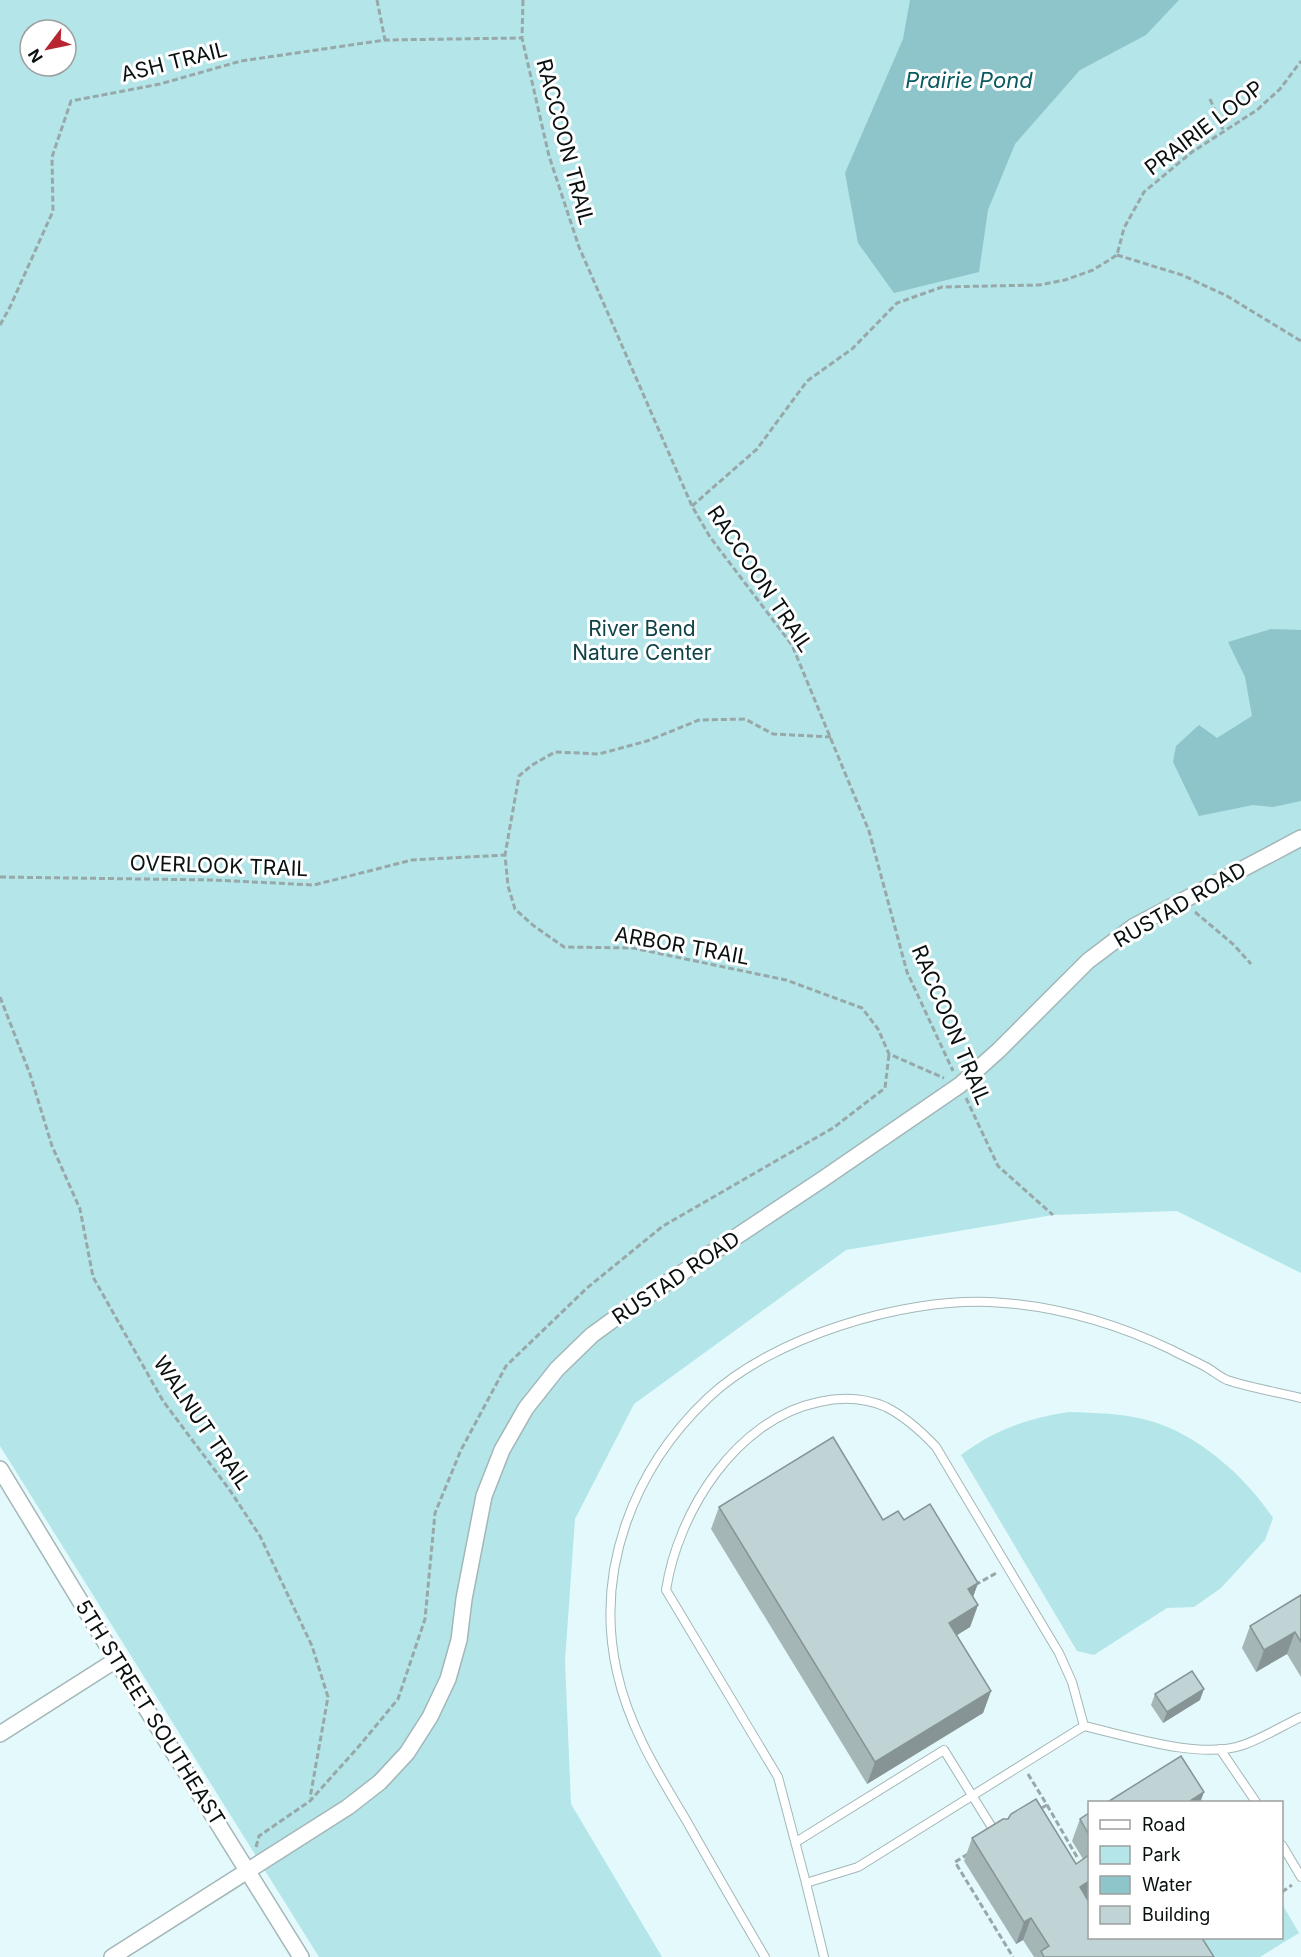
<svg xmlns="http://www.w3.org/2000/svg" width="1301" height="1957" font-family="Inter,sans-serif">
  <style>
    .green { fill: #b3e5e9; fill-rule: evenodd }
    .water { fill: #8dc5ca }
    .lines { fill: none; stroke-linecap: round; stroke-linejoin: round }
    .service-casing { stroke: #a3b7b8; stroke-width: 10 }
    .minor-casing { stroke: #a3b7b8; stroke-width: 18 }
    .path { stroke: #98a8a9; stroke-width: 3; stroke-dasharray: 6 3; stroke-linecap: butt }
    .service { stroke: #fff; stroke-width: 8 }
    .minor { stroke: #fff; stroke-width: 15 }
    .wall { fill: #a5b6b7 }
    .shaded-wall { fill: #869495 }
    .building { fill: #c0d4d5; stroke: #869495; stroke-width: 1.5 }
    .labels { text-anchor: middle; stroke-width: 6; stroke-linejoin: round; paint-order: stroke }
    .street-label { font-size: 21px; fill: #091010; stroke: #fff }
    .park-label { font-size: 21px; fill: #104347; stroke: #fff }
    .water-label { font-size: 22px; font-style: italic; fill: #0a5b61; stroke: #fff }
  </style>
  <rect width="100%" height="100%" fill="#e4f9fb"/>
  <!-- green -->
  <g class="green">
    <path d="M0,0h1301v1273l-124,-62 -124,4 -207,35 -212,154 -59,115 -10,142 6,143 91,153h-343l-319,-511zM30,30h36v36h-36z"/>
    <path d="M1069,1412c26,1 53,1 78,8 50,13 98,56 126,98l-8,22 -44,48 -27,19 -27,1 -73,47 -17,-4 -116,-196c33,-25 67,-37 108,-43z"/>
    <polygon points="1282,1904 1299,1933 1260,1957 1213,1957 1201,1938 1282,1938"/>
  </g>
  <!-- water -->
  <g class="water">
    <polygon points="910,0 1179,0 1146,35 1080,70 1015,144 988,210 979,272 894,293 858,243 845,173 903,39"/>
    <polygon points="1271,629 1301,630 1301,801 1273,807 1253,805 1199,816 1173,762 1176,746 1199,725 1217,738 1252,716 1245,677 1228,642"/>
  </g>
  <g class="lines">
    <defs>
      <g id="service">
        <path d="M1084,1726l-12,-44 -13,-29 -123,-206c-15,-16 -30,-30 -50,-40 -21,-9 -45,-10 -67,-5 -83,17 -141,110 -153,188l112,187 28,106 52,-16 226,-141c44,10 116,34 159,19 20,-7 39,-19 58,-28"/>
        <polyline points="1220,1749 1256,1802"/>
        <polyline points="796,1842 944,1750 996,1834"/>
        <polyline points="1282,1845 1301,1877"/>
        <polyline points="806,1883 824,1957"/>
        <path d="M765,1957c-27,-46 -53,-91 -79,-137 -28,-47 -57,-93 -69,-148 -23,-102 17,-204 91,-274 64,-61 195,-100 282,-96 63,3 125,21 182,48 11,6 23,11 34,17 7,4 14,10 21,13 24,8 50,12 74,18"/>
      </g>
      <g id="minor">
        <polyline points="0,1469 116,1660 301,1957"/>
        <polyline points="0,1734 116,1660"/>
        <polyline points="112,1957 348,1807 380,1782 407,1753 430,1717 448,1679 459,1640 464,1599 484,1496 502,1450 526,1408 557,1369 592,1335 632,1306 820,1181 960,1085 999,1050 1088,961 1133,927 1301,838"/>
      </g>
    </defs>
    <!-- service casing -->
    <use href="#service" class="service-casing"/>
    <!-- minor casing -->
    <use href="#minor" class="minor-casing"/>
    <!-- path -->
    <g class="path">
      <polyline points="377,0 385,40"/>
      <polyline points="523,0 522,38 549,156 579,247 692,506 710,537 792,645 869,831 907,972 953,1071"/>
      <polyline points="1210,99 1224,132"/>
      <polyline points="1117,255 1182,275 1227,296 1301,341"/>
      <polyline points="0,325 10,307 53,211 52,157 71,101 160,84 241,61 385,40 522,38"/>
      <polyline points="692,506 757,449 807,381 852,349 897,303 942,287 1039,285 1065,280 1093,270 1117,255 1124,228 1144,192 1192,152 1257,110 1280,89 1301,61"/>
      <polyline points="831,737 773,734 745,719 699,720 647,741 599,754 555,752 532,765 519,776 505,855 508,886 515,909 534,926 564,947 633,948 786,980 862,1008 878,1029 889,1054 944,1078"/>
      <polyline points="0,877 213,880 314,885 412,860 505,855"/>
      <polyline points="1195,912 1234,945 1251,964"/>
      <polyline points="0,997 30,1074 52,1146 80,1209 93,1277 163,1401 229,1489 260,1536 312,1646 328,1697 310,1798"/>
      <polyline points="966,1098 998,1166 1053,1215"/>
      <polyline points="975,1585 998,1572"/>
      <polyline points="1028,1774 1047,1805 1040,1809"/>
      <polyline points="1047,1805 1077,1857"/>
      <polyline points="256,1847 259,1836 310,1801 360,1745 398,1699 425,1619 435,1513 461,1450 506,1366 587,1288 663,1226 833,1128 885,1088 889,1054"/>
      <polyline points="968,1854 955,1862 1013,1957"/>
      <polyline points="1282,1892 1292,1885"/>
    </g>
    <!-- service -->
    <use href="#service" class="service"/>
    <!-- minor -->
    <use href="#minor" class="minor"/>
  </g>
  <!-- wall -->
  <g class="wall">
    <polygon points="719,1507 883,1520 904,1520 978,1583 973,1597 978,1605 970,1627 957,1635 991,1691 983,1713 867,1784 711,1529"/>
    <polygon points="1301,1595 1301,1677 1287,1654 1256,1672 1242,1648 1250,1626"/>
    <polygon points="1155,1694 1200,1700 1163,1723 1151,1705"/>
    <polygon points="1089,1813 1089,1898 1088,1899 1089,1938 1214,1957 1034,1957 1023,1940 1016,1944 964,1861 972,1838 1076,1864 1083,1859 1072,1841 1080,1819"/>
  </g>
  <!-- shaded-wall -->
  <g class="shaded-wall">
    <polygon points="978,1583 970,1605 968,1589"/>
    <polygon points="978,1605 970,1627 941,1645 949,1623"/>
    <polygon points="1295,1632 1287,1654 1256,1672 1264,1650"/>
    <polygon points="1204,1689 1200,1700 1163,1723 1167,1712"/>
    <polygon points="991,1691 983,1713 867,1784 875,1762"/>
    <polygon points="1204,1792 1200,1803 1187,1803"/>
    <polygon points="1089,1881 1089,1898 1072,1909 1080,1887"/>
    <polygon points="1031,1918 1023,1940 1016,1944 1024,1922"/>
  </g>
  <!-- building -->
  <g class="building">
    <polygon points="833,1437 883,1520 898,1511 904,1520 930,1504 978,1583 968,1589 978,1605 949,1623 991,1691 875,1762 719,1507"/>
    <polygon points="1301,1595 1301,1642 1295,1632 1264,1650 1250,1626"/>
    <polygon points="1192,1671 1204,1689 1167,1712 1155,1694"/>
    <polygon points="1181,1756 1204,1792 1187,1803 1106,1803"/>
    <polygon points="1036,1799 1076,1864 1089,1855 1089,1881 1080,1887 1089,1902 1089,1938 1202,1938 1214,1957 1044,1957 1041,1951 1049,1946 1031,1918 1024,1922 972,1838 1003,1819 1008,1819 1011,1814"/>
    <polygon points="1089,1813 1089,1835 1080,1819"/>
  </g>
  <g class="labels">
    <!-- street labels -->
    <g class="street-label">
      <text transform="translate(174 62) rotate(-14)" y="7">ASH TRAIL</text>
      <text transform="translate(1204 128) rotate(-37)" y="7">PRAIRIE LOOP</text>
      <text transform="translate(565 142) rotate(75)" y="7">RACCOON TRAIL</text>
      <text transform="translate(760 579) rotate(56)" y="7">RACCOON TRAIL</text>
      <text transform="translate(219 866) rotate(2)" y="7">OVERLOOK TRAIL</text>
      <text transform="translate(1180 905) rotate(-30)" y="7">RUSTAD ROAD</text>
      <text transform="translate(682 946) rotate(10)" y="7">ARBOR TRAIL</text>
      <text transform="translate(951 1025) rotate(67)" y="7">RACCOON TRAIL</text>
      <text transform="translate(676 1278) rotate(-34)" y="7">RUSTAD ROAD</text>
      <text transform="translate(202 1423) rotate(56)" y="7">WALNUT TRAIL</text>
      <text transform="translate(150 1713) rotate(58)" y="7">5TH STREET SOUTHEAST</text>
    </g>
    <!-- park labels -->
    <g class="park-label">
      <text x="642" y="636">River Bend<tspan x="642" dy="24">Nature Center</tspan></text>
    </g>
    <!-- water labels -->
    <g class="water-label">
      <text x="969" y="88">Prairie Pond</text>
    </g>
  </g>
  <!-- legend -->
  <rect x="1088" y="1801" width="195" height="138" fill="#ffffff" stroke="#9d9f9f" stroke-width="1.5"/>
  <rect x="1100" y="1820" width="30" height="9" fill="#ffffff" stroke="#9d9f9f" stroke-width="1.5"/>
  <text x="1142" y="1831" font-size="18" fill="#091010">Road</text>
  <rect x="1100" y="1846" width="30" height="18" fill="#b3e5e9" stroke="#9d9f9f" stroke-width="1.5"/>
  <text x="1142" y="1861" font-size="18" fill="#091010">Park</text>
  <rect x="1100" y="1876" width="30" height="18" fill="#8dc5ca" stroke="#9d9f9f" stroke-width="1.5"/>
  <text x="1142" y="1891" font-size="18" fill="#091010">Water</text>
  <rect x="1100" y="1906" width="30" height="18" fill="#c0d4d5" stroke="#9d9f9f" stroke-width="1.5"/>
  <text x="1142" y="1921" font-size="18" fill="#091010">Building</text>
  <!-- north arrow -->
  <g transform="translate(48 48) rotate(238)"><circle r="28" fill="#ffffff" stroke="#9d9f9f" stroke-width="1.5"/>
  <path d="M0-4.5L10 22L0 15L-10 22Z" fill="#b72630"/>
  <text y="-9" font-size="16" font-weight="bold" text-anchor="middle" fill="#091010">N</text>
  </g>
</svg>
